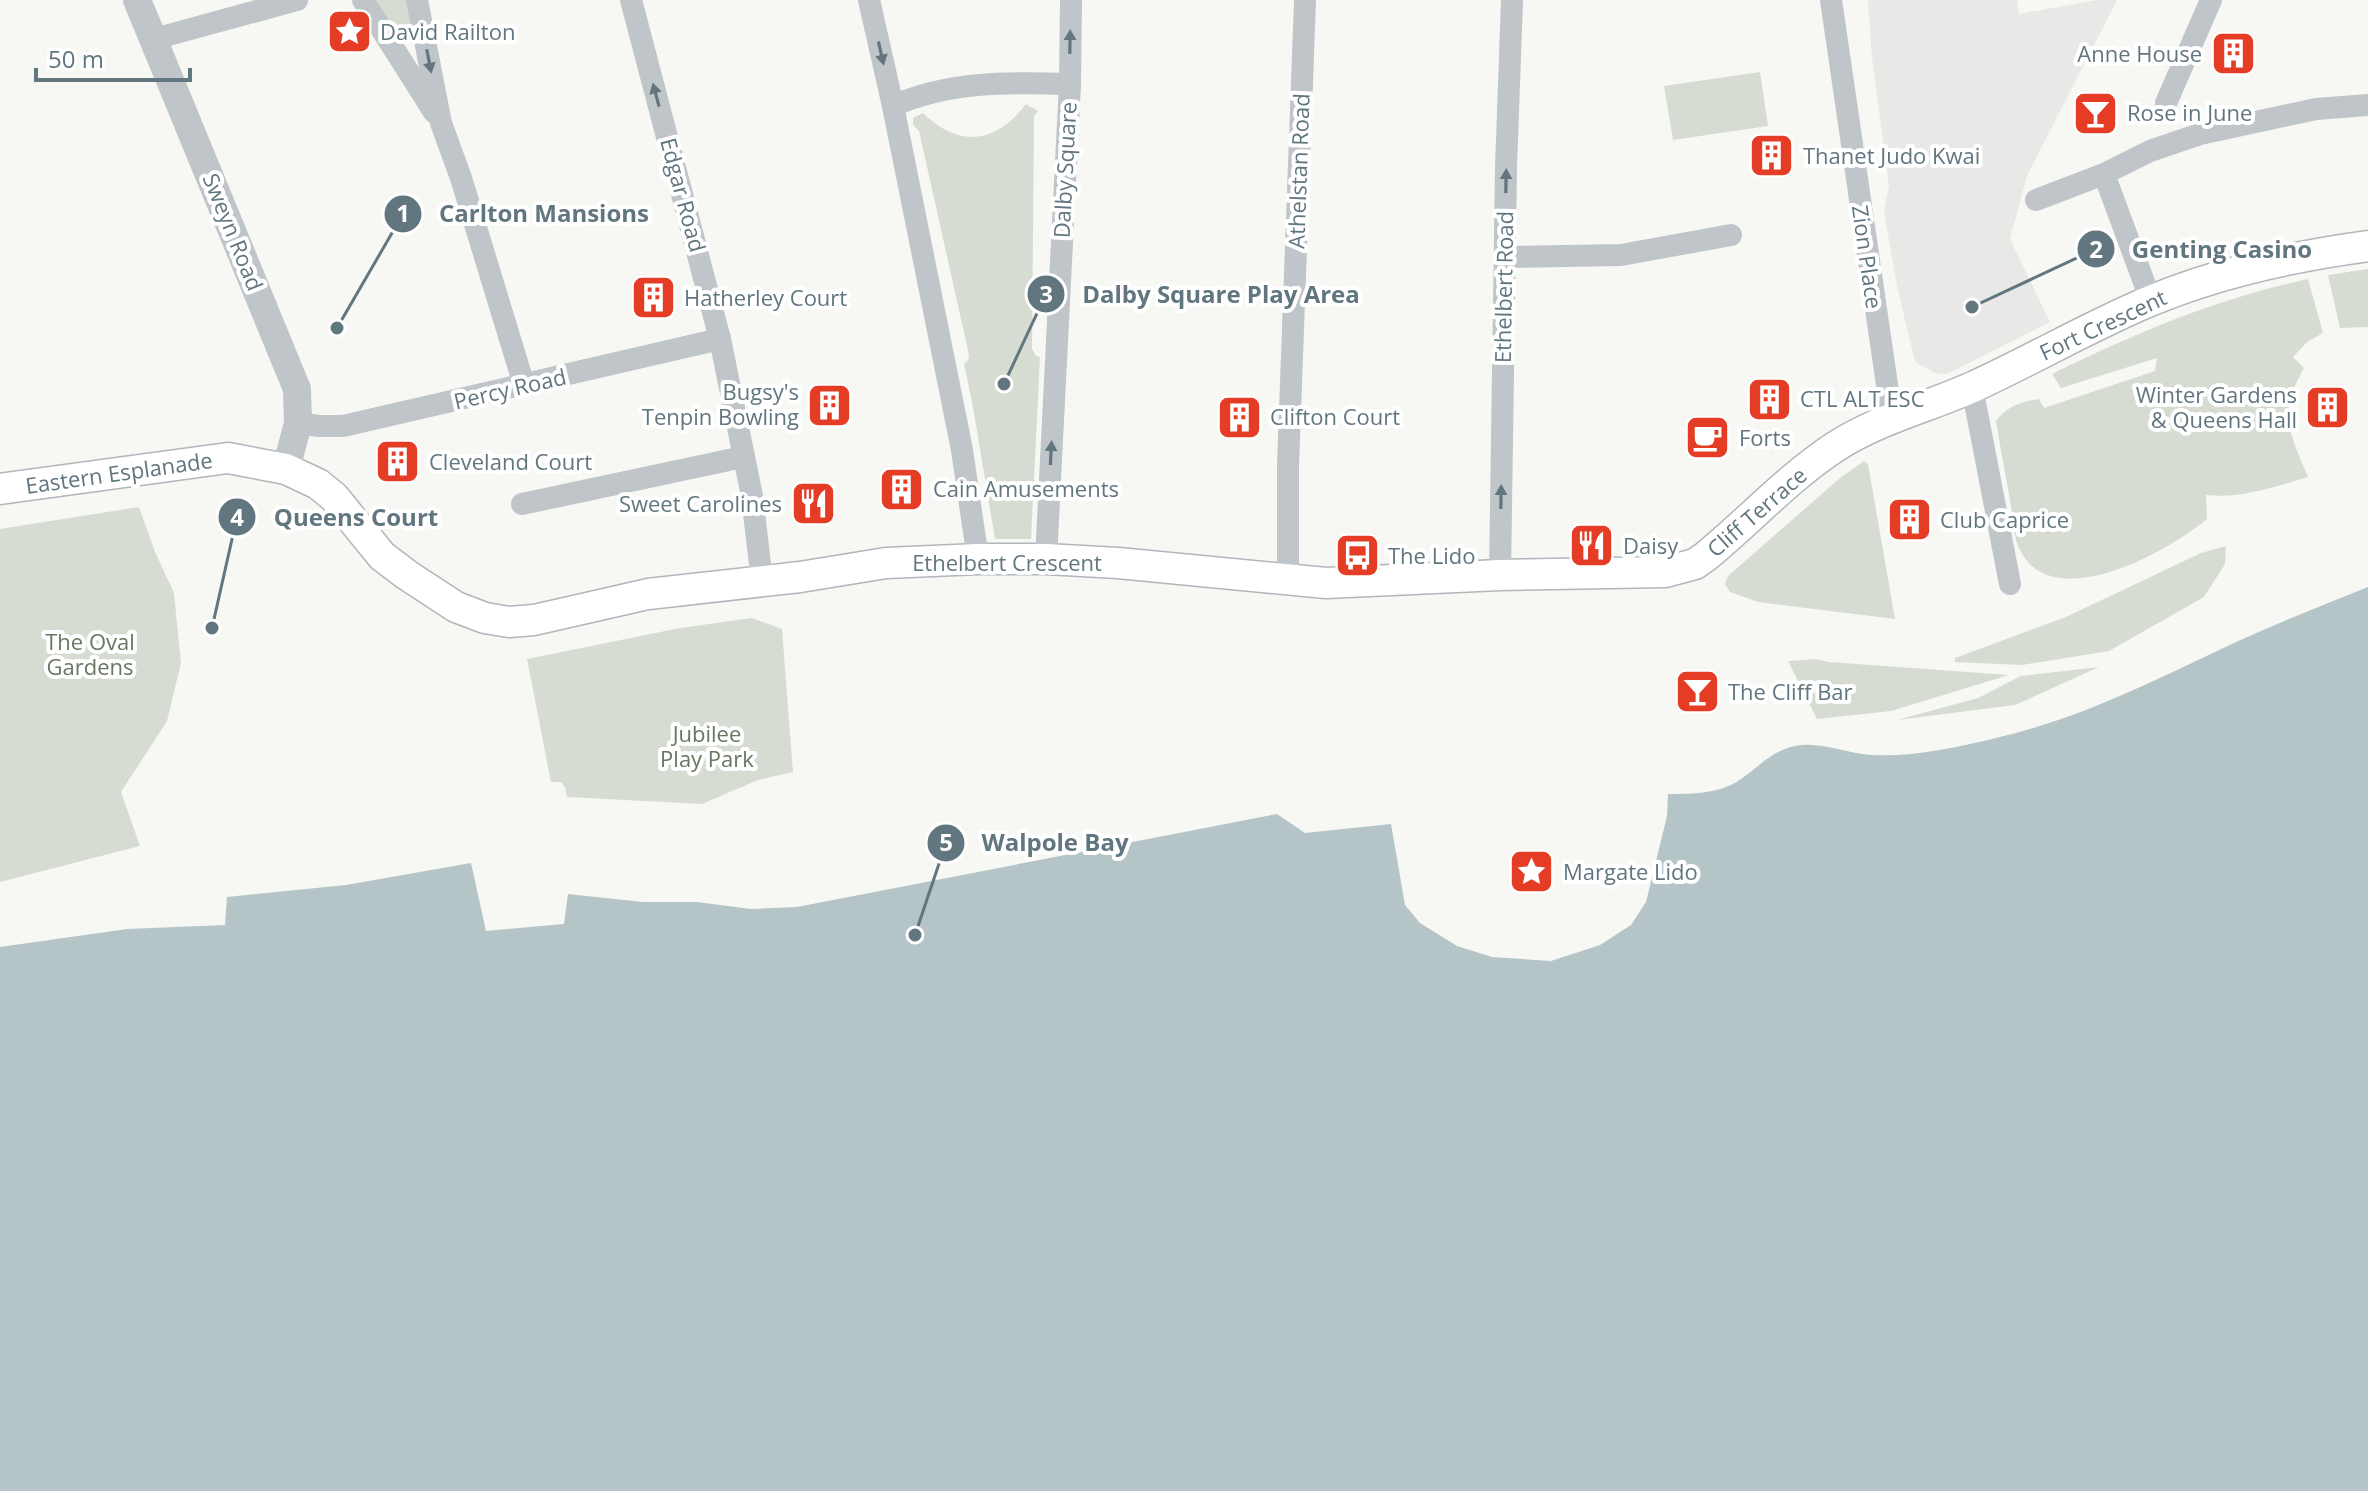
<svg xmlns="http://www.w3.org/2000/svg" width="2368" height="1491" font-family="'Open Sans',sans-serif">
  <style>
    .built { fill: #e8e8e7 }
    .green { fill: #d7dcd3 }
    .water { fill: #b5c5c7 }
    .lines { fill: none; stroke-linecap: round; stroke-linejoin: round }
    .secondary-casing { stroke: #afb7bb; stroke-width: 33 }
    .minor { stroke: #bfc5c8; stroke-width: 22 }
    .tertiary { stroke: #bfc5c8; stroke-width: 28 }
    .secondary { stroke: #fff; stroke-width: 30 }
    .oneway { fill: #61767f }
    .labels { text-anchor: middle; stroke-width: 8; stroke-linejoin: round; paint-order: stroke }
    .poi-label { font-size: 22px; fill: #61767f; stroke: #fff; text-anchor: start }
    .street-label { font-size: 22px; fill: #61767f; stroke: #fff }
    .park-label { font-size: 22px; fill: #677760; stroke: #fff }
    .leader { fill: none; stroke: #61767f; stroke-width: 3 }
    .callout-dot { fill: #61767f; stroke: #fff; stroke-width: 3 }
    .mark-label { font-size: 24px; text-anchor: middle; font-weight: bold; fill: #fff }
    .callout-label { font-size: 24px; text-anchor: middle; font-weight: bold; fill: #61767f; stroke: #fff; stroke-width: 8; stroke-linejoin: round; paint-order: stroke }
  </style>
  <rect width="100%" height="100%" fill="#f7f7f4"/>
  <!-- built -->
  <polygon class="built" points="1868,0 2017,0 2019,14 2097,0 2117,0 2027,176 2010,239 2050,322 1947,374 1935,373 1915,362 1897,286 1884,212 1889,186 1872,58"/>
  <!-- green -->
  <g class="green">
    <polygon points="374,0 408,0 413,29 409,36 402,38 398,37"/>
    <polygon points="1760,72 1768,126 1673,140 1664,86"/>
    <path d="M1026,104l12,7 -4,5 -2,233 4,7 4,1 -9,182h-36l-22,-132 -9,-43 4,-4 1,-5 -50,-224 -6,-6v-7l10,-5c37,36 73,30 103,-9z"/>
    <polygon points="2368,269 2368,327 2340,328 2328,275"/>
    <path d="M2308,279l15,54 -16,9 -14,15 11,11c-26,45 -15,64 4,109 -33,10 -68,22 -102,18l1,24c-38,32 -156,99 -188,29 -5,-10 -5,-25 -7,-36 -5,-30 -11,-60 -16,-91 12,-15 24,-19 43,-22l5,9 111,-37 2,-13 -96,30 -9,-14c84,-41 164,-75 256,-95z"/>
    <polygon points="1864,461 1868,464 1895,619 1758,602 1730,592 1725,584 1728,576 1840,478"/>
    <polygon points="139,507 155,552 174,593 181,663 167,721 121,792 140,846 0,882 0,529"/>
    <polygon points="2226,546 2225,564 2204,597 2109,651 2022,665 1955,662 1955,658 2066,617 2201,553"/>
    <polygon points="752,618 782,629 793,772 758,780 702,804 567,797 565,787 561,782 551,782 527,659 680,628"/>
    <polygon points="1816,659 1829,662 2009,675 1891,711 1817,719 1788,661"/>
    <polygon points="2099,667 2015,705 1897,720 1978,698 2021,676"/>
  </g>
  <!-- water -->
  <path class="water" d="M2368,587v904h-2368v-544l127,-18 98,-4 2,-28 119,-12 125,-22 15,68 78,-7 4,-30 75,8h54l54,7 46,-2 480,-93 28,19 86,-9 14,81 15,18 37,23 35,11 59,4 49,-16 31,-20 15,-23 21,-86 1,-22c22,0 45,0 65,-10 22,-12 36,-33 62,-38 27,-5 51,8 77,9 40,2 82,-7 120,-16 88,-20 161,-58 242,-96 44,-20 89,-38 134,-56z"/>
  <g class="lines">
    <defs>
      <path id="secondary" d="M0,489l228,-31 58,11 32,15 16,13 48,59 25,19 49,32 29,11 24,4 25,-2 114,-26 152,-17 86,-14 92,-4h68l72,4 208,20 174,-8 165,-3 30,-8 10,-7c44,-36 83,-79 130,-110 43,-28 94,-40 140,-61 59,-27 115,-60 175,-85 69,-29 144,-45 218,-55"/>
    </defs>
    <!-- secondary casing -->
    <use href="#secondary" class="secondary-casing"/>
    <!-- minor -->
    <g class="minor">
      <polyline points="363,0 434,112"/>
      <polyline points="417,0 441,123 461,178 524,385"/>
      <polyline points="631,0 720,339 752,496 762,581"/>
      <polyline points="869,0 893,106 962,450 978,559"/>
      <polyline points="1831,0 1892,419"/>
      <polyline points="154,39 297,0"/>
      <polyline points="2166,103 2211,0"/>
      <path d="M893,106c56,-25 117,-24 177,-22"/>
      <polyline points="2104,174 2151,301"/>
      <polyline points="2036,200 2104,174 2150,151 2200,134 2316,109 2368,105"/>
      <polyline points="1505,257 1621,255 1731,235"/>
      <polyline points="1972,387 2010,584"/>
      <polyline points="298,423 319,426 343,426 720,339"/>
      <polyline points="522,504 743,457"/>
      <polyline points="1046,559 1070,84 1071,0"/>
      <polyline points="1500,575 1506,168 1512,0"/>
      <polyline points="1288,581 1288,466 1305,0"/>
    </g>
    <!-- tertiary -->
    <polyline class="tertiary" points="137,0 297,389 298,423 286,469"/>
    <!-- secondary -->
    <use href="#secondary" class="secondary"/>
  </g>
  <!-- one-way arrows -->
  <defs><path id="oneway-solid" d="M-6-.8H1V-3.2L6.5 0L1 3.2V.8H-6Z" transform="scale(2)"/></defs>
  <g class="oneway">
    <use href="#oneway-solid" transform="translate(1070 42) rotate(-89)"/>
    <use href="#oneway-solid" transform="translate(881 53) rotate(77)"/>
    <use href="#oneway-solid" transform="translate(429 61) rotate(79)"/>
    <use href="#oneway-solid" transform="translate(656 95) rotate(-105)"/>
    <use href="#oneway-solid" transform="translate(1506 181) rotate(-89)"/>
    <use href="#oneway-solid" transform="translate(1051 453) rotate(-87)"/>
    <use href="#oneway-solid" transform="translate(1501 497) rotate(-89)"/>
  </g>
  <!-- icons -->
  <defs>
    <symbol id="sight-square" viewBox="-11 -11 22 22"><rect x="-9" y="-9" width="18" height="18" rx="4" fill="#e53d25" stroke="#fff"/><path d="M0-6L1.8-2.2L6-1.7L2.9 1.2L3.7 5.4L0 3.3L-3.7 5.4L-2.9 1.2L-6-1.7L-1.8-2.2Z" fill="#fff"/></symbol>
    <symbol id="building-square" viewBox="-11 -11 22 22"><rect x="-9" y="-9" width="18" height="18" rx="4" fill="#e53d25" stroke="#fff"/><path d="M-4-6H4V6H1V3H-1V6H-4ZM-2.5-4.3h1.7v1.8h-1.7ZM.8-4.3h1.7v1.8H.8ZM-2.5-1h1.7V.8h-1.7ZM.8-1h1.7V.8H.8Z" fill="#fff"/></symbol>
    <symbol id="bar-square" viewBox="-11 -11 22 22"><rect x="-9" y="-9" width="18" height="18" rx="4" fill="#e53d25" stroke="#fff"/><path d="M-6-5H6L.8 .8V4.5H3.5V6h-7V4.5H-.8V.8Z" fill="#fff"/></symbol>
    <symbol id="cafe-square" viewBox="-11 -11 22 22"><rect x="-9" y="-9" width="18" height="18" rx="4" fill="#e53d25" stroke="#fff"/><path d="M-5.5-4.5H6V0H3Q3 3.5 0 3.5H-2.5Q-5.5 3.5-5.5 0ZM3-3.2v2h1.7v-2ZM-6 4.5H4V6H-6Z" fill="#fff"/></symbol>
    <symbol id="restaurant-square" viewBox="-11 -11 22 22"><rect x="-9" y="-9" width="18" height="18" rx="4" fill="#e53d25" stroke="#fff"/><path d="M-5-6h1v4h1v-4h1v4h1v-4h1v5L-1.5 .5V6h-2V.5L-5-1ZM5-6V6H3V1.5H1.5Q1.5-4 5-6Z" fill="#fff"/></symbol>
    <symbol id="bus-square" viewBox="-11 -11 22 22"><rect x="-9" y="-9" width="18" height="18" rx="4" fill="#e53d25" stroke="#fff"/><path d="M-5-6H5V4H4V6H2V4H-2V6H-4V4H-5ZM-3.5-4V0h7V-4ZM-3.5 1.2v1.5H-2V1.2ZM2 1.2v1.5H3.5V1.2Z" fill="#fff"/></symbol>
  </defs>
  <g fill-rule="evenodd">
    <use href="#sight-square" x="324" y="6" width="51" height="51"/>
    <use href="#building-square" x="2208" y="28" width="51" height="51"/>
    <use href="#bar-square" x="2070" y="88" width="51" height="51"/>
    <use href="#building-square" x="1746" y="130" width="51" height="51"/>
    <use href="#building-square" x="628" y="272" width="51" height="51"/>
    <use href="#building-square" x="1744" y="374" width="51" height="51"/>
    <use href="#building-square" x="804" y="380" width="51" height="51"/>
    <use href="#building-square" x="2302" y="382" width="51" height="51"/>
    <use href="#building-square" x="1214" y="392" width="51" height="51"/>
    <use href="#cafe-square" x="1682" y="412" width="51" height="51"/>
    <use href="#building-square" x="372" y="436" width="51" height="51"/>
    <use href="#building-square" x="876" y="464" width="51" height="51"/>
    <use href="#restaurant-square" x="788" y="478" width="51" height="51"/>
    <use href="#building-square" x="1884" y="494" width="51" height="51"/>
    <use href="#restaurant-square" x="1566" y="520" width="51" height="51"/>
    <use href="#bus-square" x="1332" y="530" width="51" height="51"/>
    <use href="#bar-square" x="1672" y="666" width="51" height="51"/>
    <use href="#sight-square" x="1506" y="846" width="51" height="51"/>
  </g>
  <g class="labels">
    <!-- poi labels -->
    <g class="poi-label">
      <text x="380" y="40">David Railton</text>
      <text x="2202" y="62" text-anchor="end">Anne House</text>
      <text x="2127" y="121">Rose in June</text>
      <text x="1803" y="164">Thanet Judo Kwai</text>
      <text x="684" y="306">Hatherley Court</text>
      <text x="799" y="400" text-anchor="end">Bugsy's<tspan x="799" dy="25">Tenpin Bowling</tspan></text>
      <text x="2297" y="403" text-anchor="end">Winter Gardens<tspan x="2297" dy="25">&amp; Queens Hall</tspan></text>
      <text x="1800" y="407">CTL ALT ESC</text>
      <text x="1270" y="425">Clifton Court</text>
      <text x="1739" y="446">Forts</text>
      <text x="429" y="470">Cleveland Court</text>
      <text x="933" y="497">Cain Amusements</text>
      <text x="782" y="512" text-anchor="end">Sweet Carolines</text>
      <text x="1940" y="528">Club Caprice</text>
      <text x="1623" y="554">Daisy</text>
      <text x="1388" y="564">The Lido</text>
      <text x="1728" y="700">The Cliff Bar</text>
      <text x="1563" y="880">Margate Lido</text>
    </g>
    <!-- street labels -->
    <g class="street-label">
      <text transform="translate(1065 170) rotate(-87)" y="8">Dalby Square</text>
      <text transform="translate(1299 171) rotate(-88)" y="8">Athelstan Road</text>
      <text transform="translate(683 195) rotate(75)" y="8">Edgar Road</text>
      <text transform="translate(233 232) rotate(68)" y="8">Sweyn Road</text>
      <text transform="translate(1867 257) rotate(82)" y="8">Zion Place</text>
      <text transform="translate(1504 287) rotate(-89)" y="8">Ethelbert Road</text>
      <text transform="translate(2103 325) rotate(-25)" y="8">Fort Crescent</text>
      <text transform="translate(510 389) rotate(-13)" y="8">Percy Road</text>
      <text transform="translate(119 473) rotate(-8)" y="8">Eastern Esplanade</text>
      <text transform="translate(1757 512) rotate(-41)" y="8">Cliff Terrace</text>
      <text x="1007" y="571">Ethelbert Crescent</text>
    </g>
    <!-- park labels -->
    <g class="park-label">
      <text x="90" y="650">The Oval<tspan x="90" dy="25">Gardens</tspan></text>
      <text x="707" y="742">Jubilee<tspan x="707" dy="25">Play Park</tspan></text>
    </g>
  </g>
  <!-- callouts -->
  <path class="leader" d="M337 328L403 214M1972 307L2096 249M1004 384L1046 294M212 628L237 517M915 935L946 843"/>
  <g class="callout-dot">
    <circle cx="337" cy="328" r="8"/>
    <circle cx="1972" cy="307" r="8"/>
    <circle cx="1004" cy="384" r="8"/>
    <circle cx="212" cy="628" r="8"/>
    <circle cx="915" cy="935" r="8"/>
    <circle cx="403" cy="214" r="20"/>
    <circle cx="2096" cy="249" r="20"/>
    <circle cx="1046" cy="294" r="20"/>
    <circle cx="237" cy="517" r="20"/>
    <circle cx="946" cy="843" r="20"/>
  </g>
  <g class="mark-label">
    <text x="403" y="222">1</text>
    <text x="2096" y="258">2</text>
    <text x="1046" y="303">3</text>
    <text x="237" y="526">4</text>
    <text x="946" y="851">5</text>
  </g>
  <g class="callout-label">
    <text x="544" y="222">Carlton Mansions</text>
    <text x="2222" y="258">Genting Casino</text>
    <text x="1221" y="303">Dalby Square Play Area</text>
    <text x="356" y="526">Queens Court</text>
    <text x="1055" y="851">Walpole Bay</text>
  </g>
  <!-- scale -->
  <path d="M36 68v12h154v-12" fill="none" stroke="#61767f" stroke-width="4"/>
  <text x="48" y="68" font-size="24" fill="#61767f" stroke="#ffffff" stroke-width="6" paint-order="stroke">50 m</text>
</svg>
